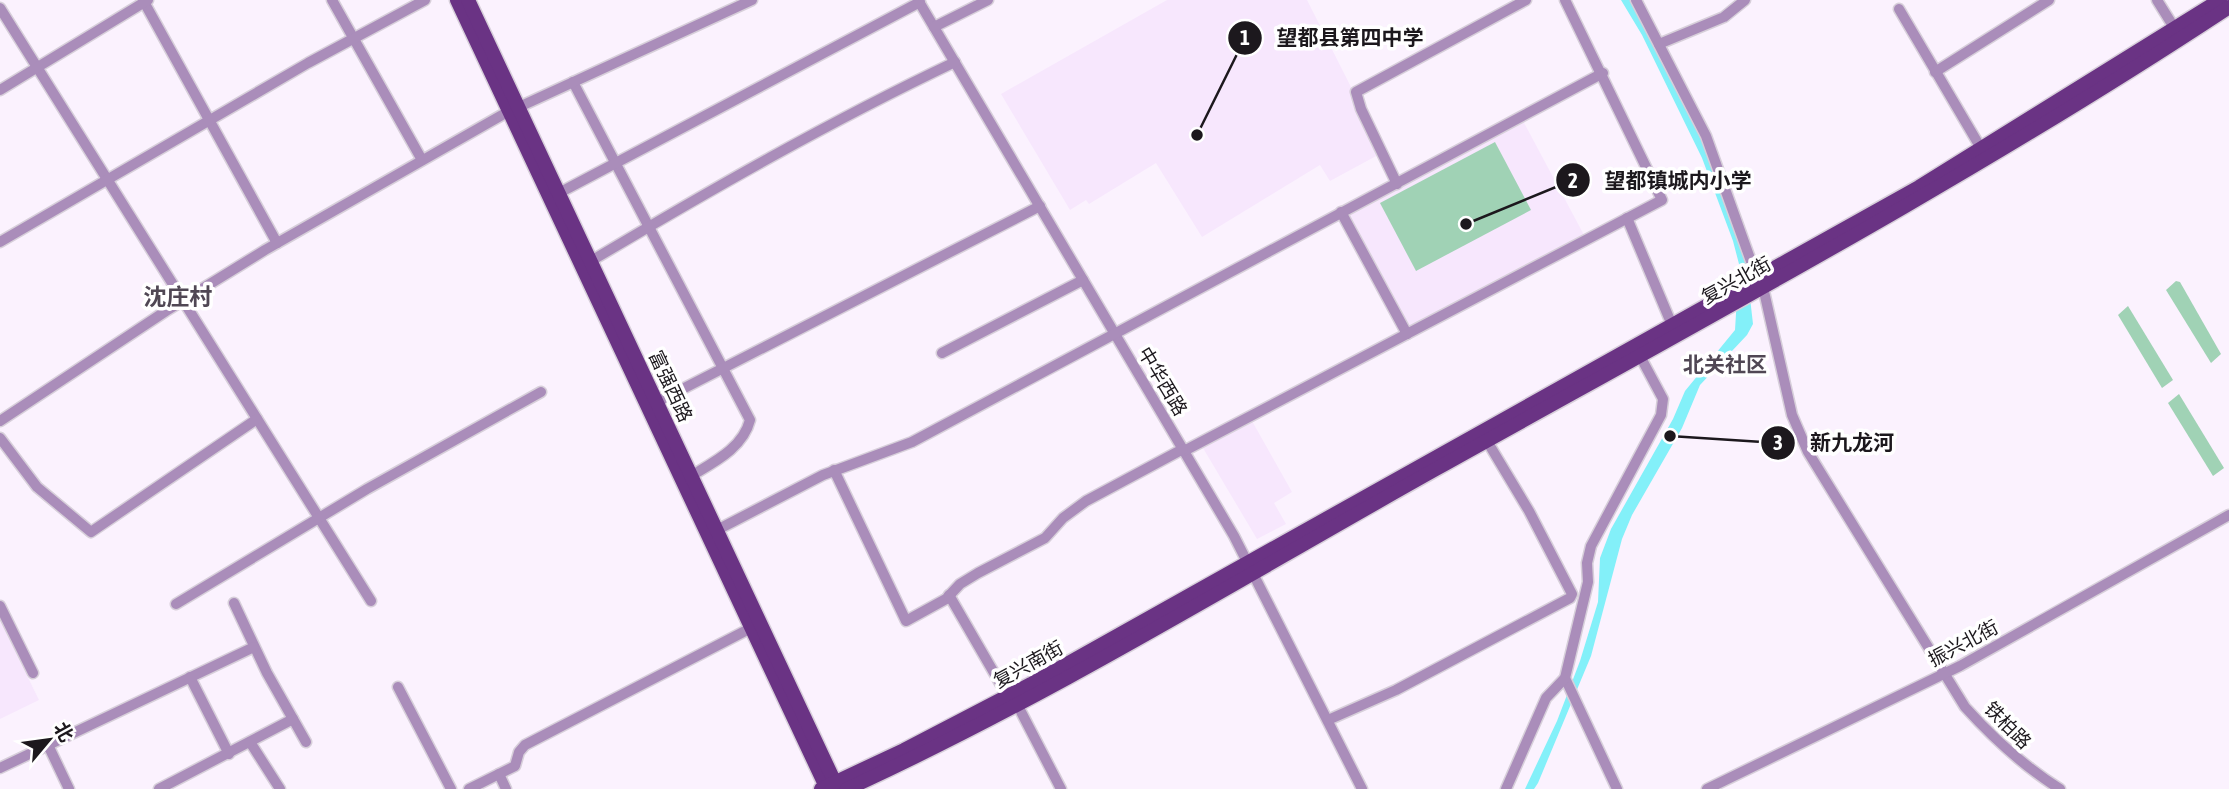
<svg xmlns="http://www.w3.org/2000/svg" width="2229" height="789" font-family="'Asap Condensed','Noto Sans SC',sans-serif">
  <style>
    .built { fill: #f7e7fd }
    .green { fill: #a0d2b5 }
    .water { fill: #83f0f9 }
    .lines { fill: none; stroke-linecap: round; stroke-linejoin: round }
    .minor-casing { stroke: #d7cfda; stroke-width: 13 }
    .major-casing { stroke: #d7cfda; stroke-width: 17 }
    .minor { stroke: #aa8dba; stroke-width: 10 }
    .major { stroke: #6a3384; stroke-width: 14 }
    .labels { text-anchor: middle; stroke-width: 7; stroke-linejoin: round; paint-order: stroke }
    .street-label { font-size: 19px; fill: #1c181d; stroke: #fff }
    .neighbourhood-label { font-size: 21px; font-weight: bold; fill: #504754; stroke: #fff }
    .quarter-label { font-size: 23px; font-weight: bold; fill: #504754; stroke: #fff }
    .leader { fill: none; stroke: #1c181d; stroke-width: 2.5 }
    .callout-dot { fill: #1c181d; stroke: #fff; stroke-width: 2.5 }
    .mark-label { font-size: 21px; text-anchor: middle; font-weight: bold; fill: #fff }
    .callout-label { font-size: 21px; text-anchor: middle; font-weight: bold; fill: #1c181d; stroke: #fff; stroke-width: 7; stroke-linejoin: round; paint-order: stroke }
  </style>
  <rect width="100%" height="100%" fill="#fbf2fe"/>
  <!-- built -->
  <g class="built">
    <polygon points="1167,0 1307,0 1351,87 1359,115 1378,155 1330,181 1320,165 1202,237 1156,163 1089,204 1086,200 1070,210 1001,94"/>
    <polygon points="1523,121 1584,235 1409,327 1349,214"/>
    <polygon points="1252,421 1292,492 1274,503 1286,524 1257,539 1203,448"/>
    <polygon points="0,621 39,700 0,719"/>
  </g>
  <!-- green -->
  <g class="green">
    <polygon points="1495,142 1531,210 1416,271 1380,203"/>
    <polygon points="2176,281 2180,282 2221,354 2211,363 2166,290"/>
    <polygon points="2128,306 2173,380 2162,388 2118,315"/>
    <polygon points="2179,394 2224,468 2213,476 2168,403"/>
  </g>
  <!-- water -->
  <polygon class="water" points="1621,0 1631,0 1697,125 1745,254 1753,324 1747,335 1700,385 1682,428 1632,515 1622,539 1591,656 1538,783 1534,789 1525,789 1557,721 1580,661 1598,602 1600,558 1611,529 1673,419 1685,391 1735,330 1739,264 1733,241 1702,158 1642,35"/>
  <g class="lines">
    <defs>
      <g id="minor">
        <polyline points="143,0 277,243"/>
        <polyline points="332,0 422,160"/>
        <polyline points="918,0 1234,536 1362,789"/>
        <polyline points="1636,0 1706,136 1757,278"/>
        <polyline points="2157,0 2175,29"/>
        <polyline points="0,8 371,601"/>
        <polyline points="1899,9 1982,150"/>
        <polyline points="934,27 988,0"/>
        <polyline points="1659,44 1724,17 1745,0"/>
        <polyline points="1935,72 2049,0"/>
        <path d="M573,82l177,338c-7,28 -36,42 -59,56"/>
        <polyline points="0,90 148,0"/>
        <polyline points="519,107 752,0"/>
        <polyline points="1397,184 1361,109 1356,92 1526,0"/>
        <polyline points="559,193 920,2"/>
        <polyline points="1341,212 1407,334"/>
        <polyline points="1627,218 1672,325"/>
        <polyline points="0,242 308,63 425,0"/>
        <path d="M591,261c119,-71 238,-139 364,-199"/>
        <path d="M1763,287l29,128 16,37 157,255c29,32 58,59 95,82"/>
        <polyline points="942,353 1083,280"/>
        <polyline points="657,402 1040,206"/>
        <polyline points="0,421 166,311 265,250 509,111"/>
        <polyline points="0,438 37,487 91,532 257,419"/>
        <polyline points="1184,451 1662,200 1565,0"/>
        <polyline points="834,470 906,621 946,599 960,584 978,573 1045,538 1063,518 1086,501 1183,449"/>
        <polyline points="717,530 823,475 912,442 1603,73"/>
        <polyline points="949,595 1008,697"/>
        <polyline points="234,603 267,673 306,742"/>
        <polyline points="176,604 367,489 541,392"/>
        <polyline points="0,606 33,673"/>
        <polyline points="190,677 229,754"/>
        <polyline points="1565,678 1617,789"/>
        <polyline points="398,687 451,789"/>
        <polyline points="1017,704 1061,789"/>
        <polyline points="1328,720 1396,690 1570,598 1572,594 1529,511 1487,441"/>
        <polyline points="250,742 280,789"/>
        <polyline points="48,745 69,789"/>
        <polyline points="0,768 254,647"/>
        <polyline points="499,774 506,789"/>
        <polyline points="159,789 293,719"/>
        <polyline points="469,789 515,766 519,752 525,745 751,628"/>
        <polyline points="1506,789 1546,698 1565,678 1588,582 1587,563 1591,546 1661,415 1663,399 1640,356"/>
        <polyline points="1707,789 1960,666 2229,515"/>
      </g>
      <g id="major">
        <polyline points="457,0 827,789"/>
        <polyline points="468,0 838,789"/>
        <polyline points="821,789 904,750 1031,684 1919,187 2220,0"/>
        <path d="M847,789c203,-93 394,-211 589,-320 267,-149 537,-293 793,-462"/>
      </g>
    </defs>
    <!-- minor casing -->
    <use href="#minor" class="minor-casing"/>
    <!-- major casing -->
    <use href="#major" class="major-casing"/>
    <!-- minor -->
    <use href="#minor" class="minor"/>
    <!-- major -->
    <use href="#major" class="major"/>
  </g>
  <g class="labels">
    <!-- street labels -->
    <g class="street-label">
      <text transform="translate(1736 280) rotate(-29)" y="7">复兴北街</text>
      <text transform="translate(1163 381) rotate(59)" y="7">中华西路</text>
      <text transform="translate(671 386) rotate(65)" y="7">富强西路</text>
      <text transform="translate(1963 643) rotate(-28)" y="7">振兴北街</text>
      <text transform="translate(1028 664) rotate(-29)" y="7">复兴南街</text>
      <text transform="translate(2008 725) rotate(45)" y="7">铁柏路</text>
    </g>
    <!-- neighbourhood labels -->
    <g class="neighbourhood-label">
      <text x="1725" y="372">北关社区</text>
    </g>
    <!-- quarter labels -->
    <g class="quarter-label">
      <text x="178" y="305">沈庄村</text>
    </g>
  </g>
  <!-- callouts -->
  <path class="leader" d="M1197 135L1245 38M1466 224L1573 180M1670 436L1778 443"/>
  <g class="callout-dot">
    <circle cx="1197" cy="135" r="7"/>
    <circle cx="1466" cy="224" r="7"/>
    <circle cx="1670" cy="436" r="7"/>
    <circle cx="1245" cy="38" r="18"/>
    <circle cx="1573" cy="180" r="18"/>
    <circle cx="1778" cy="443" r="18"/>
  </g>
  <g class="mark-label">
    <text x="1245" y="45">1</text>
    <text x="1573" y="188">2</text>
    <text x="1778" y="450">3</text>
  </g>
  <g class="callout-label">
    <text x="1350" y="45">望都县第四中学</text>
    <text x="1678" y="188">望都镇城内小学</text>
    <text x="1852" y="450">新九龙河</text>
  </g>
  <!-- north arrow -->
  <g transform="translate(49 740) rotate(61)" stroke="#ffffff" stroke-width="5" paint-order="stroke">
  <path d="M0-5L12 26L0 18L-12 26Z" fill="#1c181d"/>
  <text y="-10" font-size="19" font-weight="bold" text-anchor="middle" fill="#1c181d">北</text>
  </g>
</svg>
